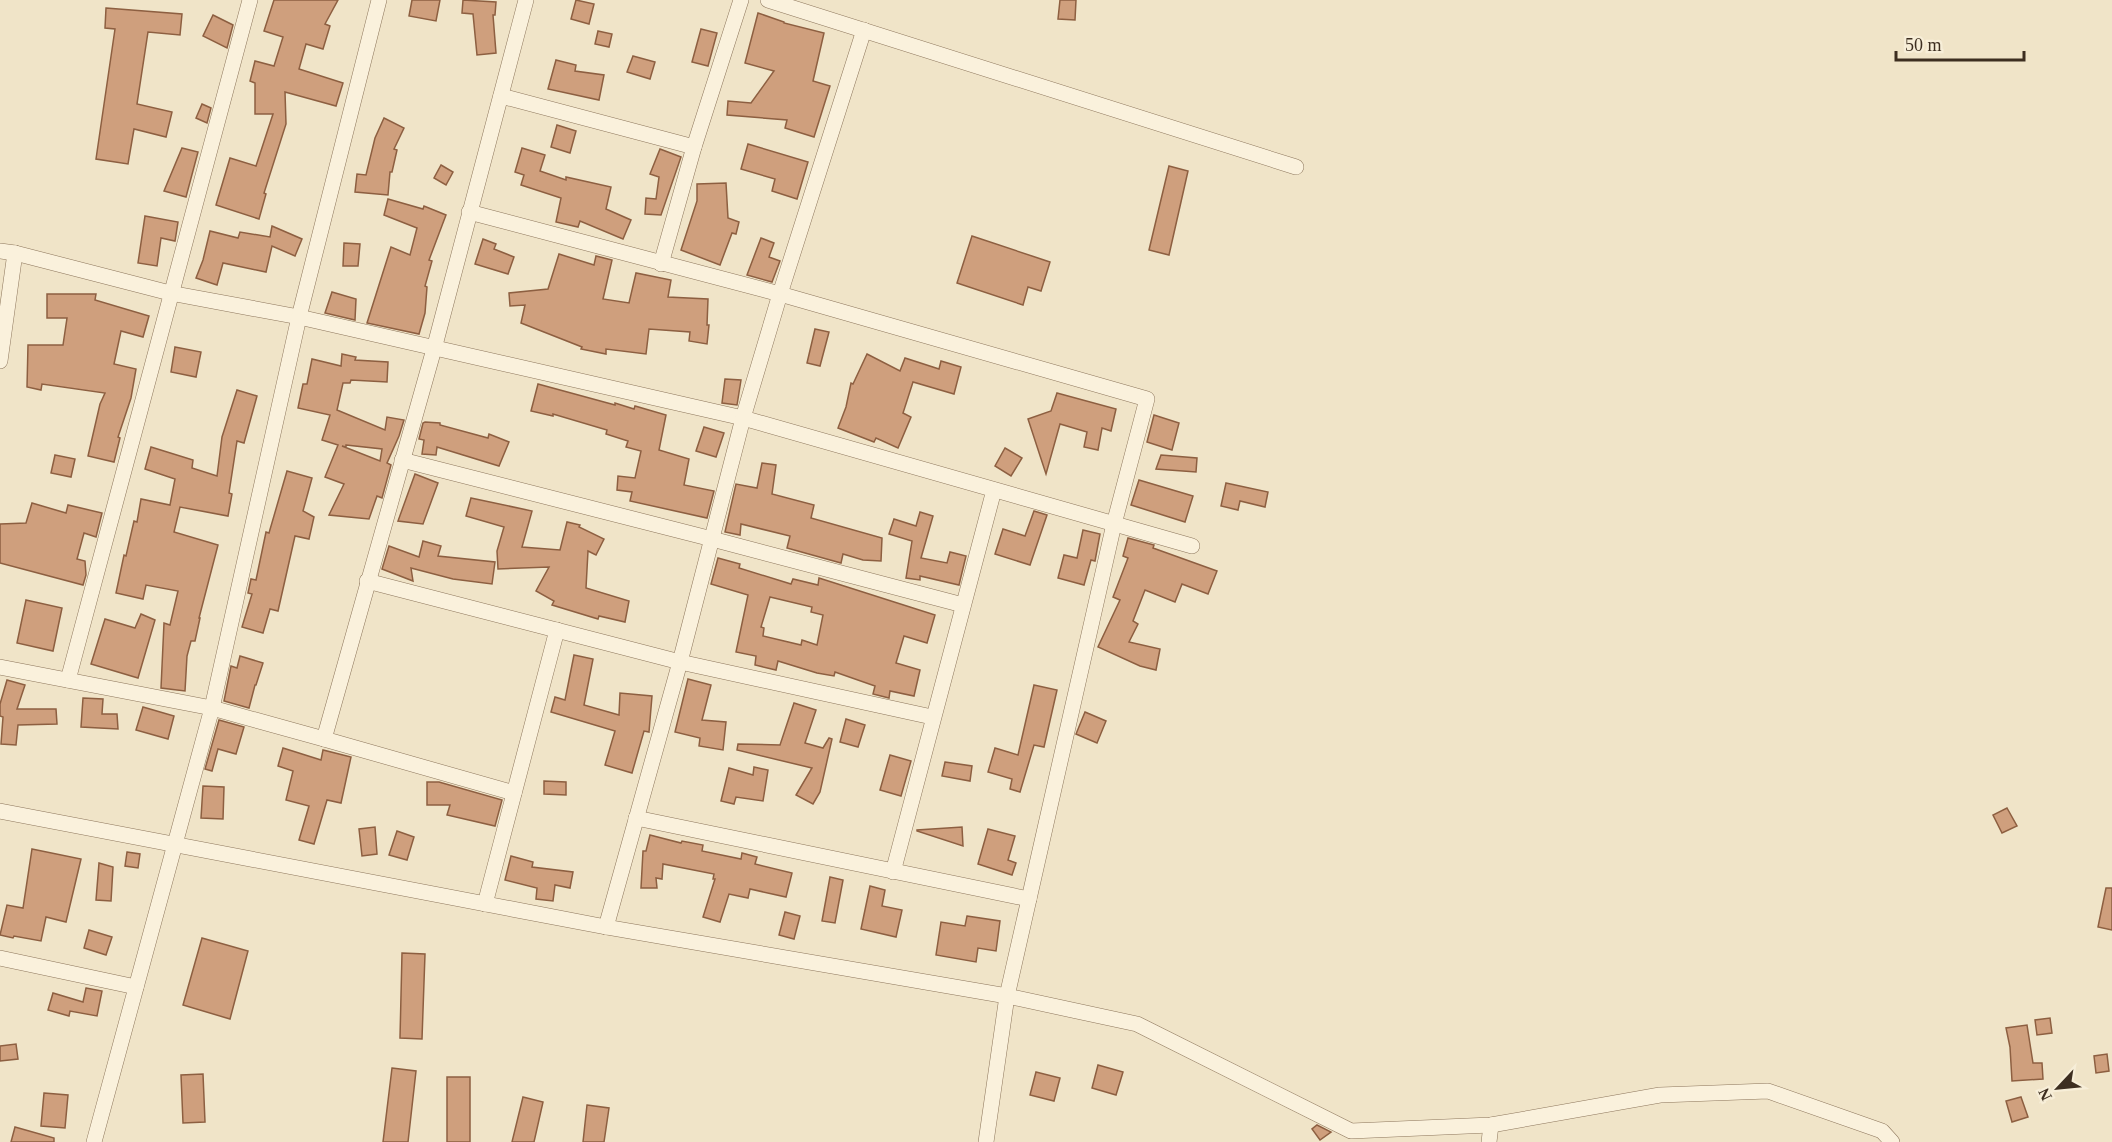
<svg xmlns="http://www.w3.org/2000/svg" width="2112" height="1142" font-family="Georgia,serif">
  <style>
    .building { fill: #cf9f7d; stroke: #8d5f41; stroke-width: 1.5; fill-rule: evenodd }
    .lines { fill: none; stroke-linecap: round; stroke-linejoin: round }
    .minor-casing { stroke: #8d765c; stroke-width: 16 }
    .minor { stroke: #faf1dc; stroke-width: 15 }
  </style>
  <rect width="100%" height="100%" fill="#f0e4c8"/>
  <!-- building -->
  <g class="building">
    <polygon points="274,0 338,0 325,24 330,26 323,49 306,44 299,69 343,83 336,106 285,92 286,124 264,193 266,194 259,219 216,205 230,158 256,166 273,114 255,114 255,83 250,81 255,61 274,66 283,37 264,31"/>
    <polygon points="412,0 440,0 436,21 409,16"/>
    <polygon points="463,0 496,2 495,15 493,15 496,53 477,55 473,14 462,13"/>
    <polygon points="576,0 594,4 589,24 571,19"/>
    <polygon points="1060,0 1076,0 1075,20 1058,19"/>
    <polygon points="106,8 182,14 180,35 148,32 137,104 172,112 166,137 134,129 128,164 96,159 115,29 105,28"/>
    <polygon points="758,13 784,22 784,23 824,33 813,81 830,86 814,137 785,128 787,120 727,115 728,101 751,103 774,71 745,63"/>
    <polygon points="213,15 233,25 227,48 203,36"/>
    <polygon points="701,29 717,33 708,66 692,62"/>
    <polygon points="598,31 612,34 609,47 595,44"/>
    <polygon points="633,56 655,62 650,79 627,72"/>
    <polygon points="556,60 576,65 575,71 604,75 599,100 548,89"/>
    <polygon points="202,104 211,108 207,123 196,118"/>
    <polygon points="384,118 404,128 394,149 397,150 392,172 390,172 388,195 355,192 357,174 366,175 375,138"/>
    <polygon points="557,125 576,131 570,153 551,147"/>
    <polygon points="748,144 808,162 797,199 772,191 775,179 741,169"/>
    <polygon points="182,148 198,152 186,197 164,191"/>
    <polygon points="522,148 545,155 540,171 566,180 566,177 611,187 606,209 631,220 623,239 580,221 578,227 556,222 561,198 521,185 524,175 515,172"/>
    <polygon points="660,149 681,157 661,215 645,214 646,198 656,199 659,177 650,174"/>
    <polygon points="441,165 453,172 446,185 434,178"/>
    <polygon points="1169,166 1188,171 1169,255 1149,250"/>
    <polygon points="726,183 728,218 739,222 736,234 732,233 720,265 681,250 697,201 697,184"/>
    <polygon points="388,199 423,209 424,206 446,215 429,260 432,261 425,286 427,287 425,313 419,334 367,323 391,247 410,255 417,228 384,215"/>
    <polygon points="145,216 178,222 175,241 161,238 157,266 138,263"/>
    <polygon points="272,226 302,239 295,256 272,246 266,272 223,263 217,285 196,278 203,260 210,231 238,238 240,232 270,237"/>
    <polygon points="972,236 1050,262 1041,291 1028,287 1023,305 957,283"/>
    <polygon points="761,238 774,243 769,257 780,261 772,282 747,275"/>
    <polygon points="483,239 496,244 494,249 514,257 508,274 475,264"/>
    <polygon points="344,243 360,244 358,266 343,266"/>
    <polygon points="559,254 594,265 596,256 612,260 603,299 629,303 636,273 671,280 668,297 708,299 707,325 709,325 707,344 689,341 690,332 649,329 646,354 606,349 606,354 581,349 582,347 521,323 525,305 510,306 509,293 548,289"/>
    <polygon points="332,292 356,299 355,320 325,313"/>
    <polygon points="47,294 96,294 95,300 149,316 143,337 121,331 114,364 136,369 131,398 118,437 120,438 114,462 88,456 100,404 105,393 42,384 41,390 27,387 28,345 63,345 67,318 47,318"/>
    <polygon points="815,329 829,332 820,366 807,363"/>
    <polygon points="175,347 201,352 196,377 171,372"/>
    <path d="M342,354l14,3 -1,3 33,2 -1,20 -36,-2 -1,3h-7l-6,27 48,20 2,-13 17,3 -5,16 -12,27 4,2 -9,33 -5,-2 -8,23 -40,-4 15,-31 -19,-7 13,-32 -16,-5 8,-25 -32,-7 5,-24h4l5,-25 29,7zM346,445l36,4 -2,12 -38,-15 4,1z"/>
    <polygon points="867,354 900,371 905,358 939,369 941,361 961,367 954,394 913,382 903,413 911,417 898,448 876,438 874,442 838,428 846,407 851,383 853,384"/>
    <polygon points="725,379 741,380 737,405 722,403"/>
    <polygon points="538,384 615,405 615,403 634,409 635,406 666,415 659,450 689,459 684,485 714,491 707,518 630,501 632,492 617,490 618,476 635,478 641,451 626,447 628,441 606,434 607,430 553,414 553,416 531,411"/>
    <polygon points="237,390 257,396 244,443 237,441 229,493 232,494 228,516 180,507 174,532 218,545 199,618 200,618 195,641 191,641 187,656 185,691 161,688 164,623 170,625 178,591 146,585 143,599 116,593 124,555 126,556 134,521 137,522 141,499 170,505 175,479 145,469 151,447 193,460 192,468 217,476 222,437"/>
    <polygon points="1057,393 1116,409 1111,431 1102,428 1098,450 1084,447 1087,432 1060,424 1046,474 1028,419 1051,411"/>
    <polygon points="1154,415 1179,423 1172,450 1147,442"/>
    <polygon points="425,422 440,423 440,425 488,438 489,434 509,442 499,466 437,447 436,455 422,454 424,440 419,439 423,423"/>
    <polygon points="704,427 724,433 716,457 696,451"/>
    <polygon points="1005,448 1022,458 1011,476 995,466"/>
    <polygon points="55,455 75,459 71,477 51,473"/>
    <polygon points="1161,455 1197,458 1196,472 1156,469"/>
    <polygon points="762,463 776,465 772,494 814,505 811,518 882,538 881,561 863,560 843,554 841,563 787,548 790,536 741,524 740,535 725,532 736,484 757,488"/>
    <polygon points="287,471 312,478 303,511 314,517 309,539 295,536 278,611 270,609 263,633 242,627 252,594 248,593 251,579 256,580 266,532 269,533"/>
    <polygon points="415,474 438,483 423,524 398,521"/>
    <polygon points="1139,480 1193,496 1185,522 1131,505"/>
    <polygon points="1226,483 1268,492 1265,507 1240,501 1238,510 1221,506"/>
    <polygon points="471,498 532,511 522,547 560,550 567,522 580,525 579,527 604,539 596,555 588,551 586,588 629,601 625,622 599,616 598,619 552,605 554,601 536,591 549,567 498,569 497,551 504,527 466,516"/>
    <polygon points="32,503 66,513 68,505 102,513 96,537 84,533 77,559 85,561 86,575 83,585 0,563 0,524 26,523"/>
    <polygon points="1034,511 1047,515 1030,565 995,554 1003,529 1025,536"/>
    <polygon points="920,512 933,516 921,558 947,563 950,552 966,556 959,585 920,576 920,580 906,578 912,541 889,534 894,519 916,526"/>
    <polygon points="1083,530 1100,534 1095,561 1091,560 1084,585 1058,578 1064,555 1077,558"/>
    <polygon points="1128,538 1154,545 1153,548 1217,571 1208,594 1182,584 1175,602 1145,590 1133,621 1138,624 1129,642 1160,649 1156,670 1140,666 1098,647 1120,600 1113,597 1128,558 1123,556"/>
    <polygon points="423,541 441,546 438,556 495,562 492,584 453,579 411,568 413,581 382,569 389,546 419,557"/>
    <path d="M718,558l22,6 -1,4 52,16 2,-5 25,6 1,-7 116,37 -8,28 -23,-7 -8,27 24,7 -6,26 -24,-5 -1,7 -16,-4 2,-8 -40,-14 -1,4 -17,-3 -39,-12 -2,9 -21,-5 1,-9 -20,-4 12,-57 -37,-11zM770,597l42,10 -1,5 12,3 -6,30 -15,-5 -1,5 -38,-9 1,-8 -3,-1z"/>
    <polygon points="26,600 62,608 53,651 17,643"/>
    <polygon points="141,614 155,620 138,678 91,664 105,619 135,628"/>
    <polygon points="574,655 593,659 584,705 619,715 620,693 652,696 649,732 644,731 632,773 605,765 615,731 551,712 555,697 565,700"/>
    <polygon points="240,656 263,663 256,685 255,685 249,708 224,701 231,666 237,668"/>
    <polygon points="688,679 711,685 702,720 726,722 723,750 699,746 700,738 675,732"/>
    <polygon points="7,680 25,685 17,709 56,709 57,724 18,725 16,745 1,744 3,717 0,716 0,704"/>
    <polygon points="1034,685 1057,690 1044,747 1034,745 1020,792 1010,789 1012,779 988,772 995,748 1018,755"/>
    <polygon points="83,698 103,699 102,714 117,714 118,729 81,727"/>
    <polygon points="794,703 816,710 805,743 823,748 829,738 832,739 820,792 813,804 796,795 812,768 737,750 738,744 780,745"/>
    <polygon points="143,707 174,716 168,739 136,730"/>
    <polygon points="1085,712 1106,721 1097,743 1076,734"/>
    <polygon points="846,719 865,725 858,747 840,742"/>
    <polygon points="219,720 244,727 236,754 218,749 212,771 205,769"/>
    <polygon points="283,748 321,760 323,750 351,757 341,803 327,800 314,844 299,840 309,806 286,800 293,771 278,766"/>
    <polygon points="890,755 911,761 901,796 880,790"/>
    <polygon points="945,762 972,766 970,781 942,776"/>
    <polygon points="754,767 768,770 763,801 736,797 734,804 721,801 729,768 753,775"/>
    <polygon points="544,781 566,782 566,795 544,794"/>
    <polygon points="427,782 439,782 502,800 495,826 447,815 450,805 427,805"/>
    <polygon points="203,786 224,787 223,819 201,818"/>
    <polygon points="2007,808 2017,826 2002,833 1993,815"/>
    <polygon points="375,827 377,854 362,856 359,829"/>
    <polygon points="962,827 963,846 917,831 917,830"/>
    <polygon points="988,829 1015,836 1008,860 1016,863 1012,875 978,864"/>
    <polygon points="397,831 414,837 407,860 389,855"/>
    <polygon points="650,835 681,843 682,841 703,845 702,851 741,859 742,853 757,857 755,864 792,873 786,897 750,889 748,898 729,894 720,922 703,917 715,879 713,879 714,874 663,864 662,879 656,878 657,888 641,888 643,851 646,851"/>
    <polygon points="32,849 81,859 66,922 46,917 41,941 14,936 13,938 0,935 7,905 23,908"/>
    <polygon points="127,852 140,854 138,868 125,866"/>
    <polygon points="511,856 533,862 532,867 573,872 570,888 555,885 553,901 536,899 537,888 505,880"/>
    <polygon points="99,863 113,867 111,901 96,900"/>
    <polygon points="830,877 843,880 835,923 822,921"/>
    <polygon points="870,886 885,890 882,906 902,910 896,937 861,929"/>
    <polygon points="2106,888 2112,888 2112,930 2098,927"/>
    <polygon points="785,912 800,916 794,939 779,935"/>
    <polygon points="967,916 1000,921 996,951 978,948 976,962 936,955 941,922 965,926"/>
    <polygon points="89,930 112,937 106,955 84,948"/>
    <polygon points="202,938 248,951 230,1019 183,1005"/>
    <polygon points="402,953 425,954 422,1039 400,1038"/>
    <polygon points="86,988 102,991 97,1016 70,1011 69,1016 48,1010 53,993 83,1002"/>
    <polygon points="2050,1018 2052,1033 2037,1035 2035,1020"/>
    <polygon points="2027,1025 2033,1063 2042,1063 2043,1079 2012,1081 2010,1047 2006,1028"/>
    <polygon points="16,1044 18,1059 0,1061 0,1046"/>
    <polygon points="2107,1054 2109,1071 2096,1073 2094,1056"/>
    <polygon points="1098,1065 1123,1072 1116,1095 1092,1088"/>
    <polygon points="392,1068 416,1071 408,1142 383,1142"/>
    <polygon points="1036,1072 1060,1078 1054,1101 1030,1095"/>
    <polygon points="203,1074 205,1122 183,1123 181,1075"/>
    <rect x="447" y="1077" width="23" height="65"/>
    <polygon points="44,1093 68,1095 65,1128 41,1126"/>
    <polygon points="523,1097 543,1102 534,1142 512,1142"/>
    <polygon points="2021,1097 2028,1117 2012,1122 2006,1101"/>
    <polygon points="587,1105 609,1108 604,1142 583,1142"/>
    <polygon points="1317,1125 1331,1132 1320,1140 1312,1129"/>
    <polygon points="15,1127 54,1138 54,1142 11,1142"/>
  </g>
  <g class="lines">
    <defs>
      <g id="minor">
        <polyline points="768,0 1296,167"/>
        <polyline points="501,96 694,147"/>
        <polyline points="469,212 780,294 1147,399 1114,524 1007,996 986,1142"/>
        <polyline points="0,251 15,253 170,293 299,317 743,418 1192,546"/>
        <polyline points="661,264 694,147 741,0"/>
        <polyline points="0,361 15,253"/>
        <polyline points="402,460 712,539 963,605"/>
        <polyline points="367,581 680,662 932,717"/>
        <polyline points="0,667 212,708 324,739 434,349 526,0"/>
        <polyline points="68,680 250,0"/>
        <polyline points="324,739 514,793"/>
        <polyline points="0,811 606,927 1007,996 1137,1024 1351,1131 1491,1125 1660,1095 1768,1091 1882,1131 1892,1142"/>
        <polyline points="636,818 1029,899"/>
        <polyline points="893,872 994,490"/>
        <polyline points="485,904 557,630"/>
        <polyline points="606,927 680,662 743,418 780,294 864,30"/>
        <polyline points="0,958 136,987"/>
        <polyline points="94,1142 212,708 299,317 379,0"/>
        <polyline points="1489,1142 1491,1125"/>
      </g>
    </defs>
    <!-- minor casing -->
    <use href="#minor" class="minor-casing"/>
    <!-- minor -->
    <use href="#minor" class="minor"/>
  </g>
  <!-- north arrow -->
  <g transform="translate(2058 1088) rotate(244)" stroke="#f7eed8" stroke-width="4.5" paint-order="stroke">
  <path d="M0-4.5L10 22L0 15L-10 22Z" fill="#3d2e20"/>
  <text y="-9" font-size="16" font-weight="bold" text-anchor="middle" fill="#3d2e20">N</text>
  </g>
  <!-- scale -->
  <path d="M1896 51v9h128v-9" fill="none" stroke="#3d2e20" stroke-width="3"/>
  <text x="1905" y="51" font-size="18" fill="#3d2e20" stroke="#f7eed8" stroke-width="4.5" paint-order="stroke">50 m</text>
</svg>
